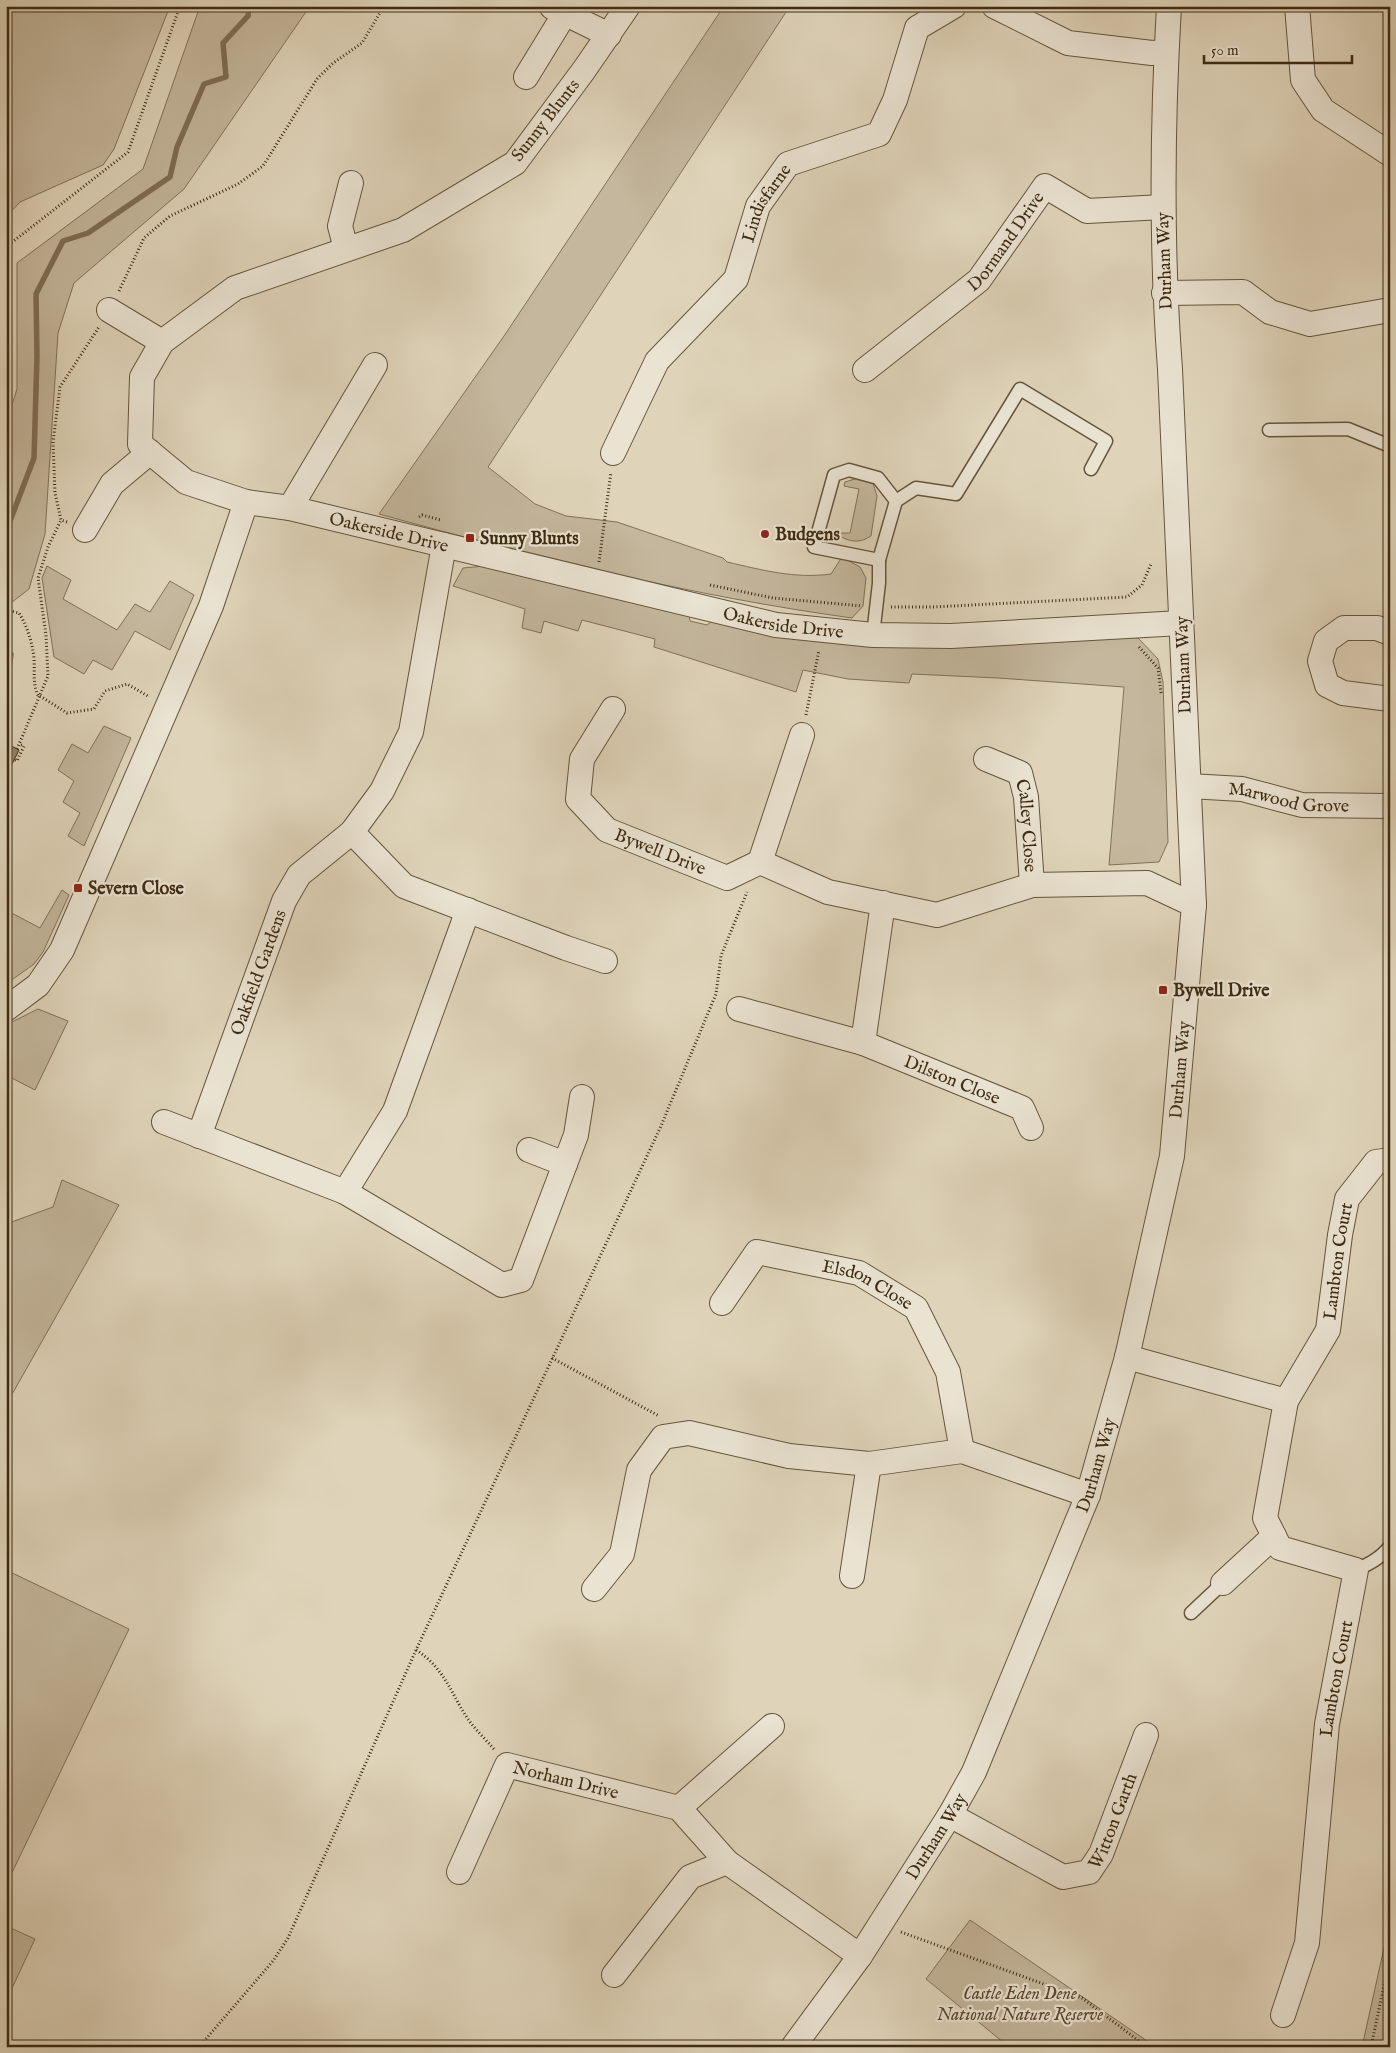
<svg xmlns="http://www.w3.org/2000/svg" width="1396" height="2053" font-family="'IM FELL English',serif">
  <style>
    .green { fill: #c4b79d; stroke: #817158 }
    .lines { fill: none; stroke-linecap: round; stroke-linejoin: round }
    .stream { stroke: #7e6e55; stroke-width: 5.5 }
    .building { fill: #928369; stroke: #3e2b12; filter: url(#shadow) }
    .service-casing { stroke: #66553c; stroke-width: 15 }
    .minor-casing { stroke: #66553c; stroke-width: 26 }
    .path { stroke: #3e2b12; stroke-width: 3; stroke-dasharray: 1 2.5; stroke-linecap: butt }
    .service { stroke: #eae3d2; stroke-width: 12 }
    .minor { stroke: #eae3d2; stroke-width: 24 }
    .poi-dot { fill: #8f2418; stroke: #eae3d2; stroke-width: 2 }
    .labels { text-anchor: middle; stroke-width: 4.5; stroke-linejoin: round; paint-order: stroke }
    .street-label { font-size: 18px; fill: #3e2b12; stroke: #eae3d2 }
    .poi-label { font-size: 18px; font-weight: bold; fill: #3e2b12; stroke: #eae3d2; text-anchor: start }
    .park-label { font-size: 18px; font-style: italic; fill: #59472e; stroke: #eae3d2 }
  </style>
  <defs>
    <filter id="shadow"><feDropShadow dx="-4.5" dy="4.5" stdDeviation="0" flood-color="#0004"/></filter>
  </defs>
  <rect width="100%" height="100%" fill="#dfd4ba"/>
  <filter id="stains"><feTurbulence type="fractalNoise" baseFrequency=".004" numOctaves="4"/><feColorMatrix values="0 0 0 0 .2 0 0 0 0 .09 0 0 0 0 .02 0 0 0 .5 -.17"/></filter>
  <radialGradient id="worn" r=".72"><stop offset=".6" stop-color="#630" stop-opacity="0"/><stop offset="1" stop-color="#630" stop-opacity=".3"/></radialGradient>
  <!-- green -->
  <g class="green">
    <polygon points="6,6 170,6 114,149 103,165 20,202 6,217"/>
    <polygon points="200,6 310,6 184,189 74,283 58,333 45,534 29,589 7,606 6,423 17,389 17,263 143,169"/>
    <path d="M724,6h66l-302,461 47,37 31,12 51,6 106,36 4,4c35,8 68,17 104,12l11,-17 18,10 6,11 -3,28 -11,12c-160,-22 -317,-61 -473,-104l125,-178z"/>
    <path d="M858,478l15,5 4,13 -6,40c-14,9 -23,5 -37,-3h16l9,-44 -15,-3 1,-4z"/>
    <polygon points="47,566 71,580 63,599 117,630 135,604 150,612 170,581 194,595 170,650 135,631 112,670 93,660 84,674 54,657 42,578"/>
    <polygon points="485,566 689,614 690,621 707,625 713,620 1121,635 1138,638 1158,659 1163,682 1168,842 1159,862 1109,865 1124,687 998,678 912,674 909,683 848,679 803,670 796,692 654,647 655,639 582,620 578,631 544,621 541,633 522,628 525,609 453,586 463,568"/>
    <polygon points="104,726 131,738 84,846 68,836 80,813 63,802 74,781 58,770 72,744 88,753"/>
    <polygon points="62,890 69,895 43,952 34,964 6,984 6,910 40,928"/>
    <polygon points="38,1009 68,1021 35,1090 6,1075 6,1025"/>
    <polygon points="62,1180 119,1205 6,1405 6,1224 53,1207"/>
    <polygon points="6,1570 129,1629 7,1883 6,1883"/>
    <polygon points="970,1920 1156,2047 1009,2047 926,1979"/>
    <polygon points="1390,1921 1390,2047 1362,2047"/>
    <polygon points="6,1926 35,1939 6,2001"/>
  </g>
  <g class="lines">
    <!-- stream -->
    <g class="stream">
      <polyline points="6,561 7,529 34,458 37,356 36,294 63,241 88,233 170,177 177,147 204,84 226,77 223,43 248,16 249,6"/>
      <polyline points="6,647 11,654 6,689"/>
    </g>
  </g>
  <!-- building -->
  <polygon class="building" points="6,743 19,750 9,770 6,769"/>
  <g class="lines">
    <defs>
      <g id="service">
        <polyline points="1269,430 1348,429 1390,446"/>
        <polyline points="879,560 814,547 834,475 849,470 878,478 896,501"/>
        <polyline points="873,635 879,583 879,560 896,501 916,488 956,494 1020,389 1106,441 1091,469"/>
        <path d="M1356,1570c13,-6 25,-12 34,-24"/>
        <polyline points="1191,1613 1223,1583"/>
      </g>
      <g id="minor">
        <path id="s1" d="M628,6l-44,64 -69,93 -112,67 -168,58 -73,54 -20,35 -2,67 46,38 60,20 44,6 486,117 97,10 78,1 230,-13"/>
        <polyline points="994,6 1068,43 1152,53 1166,52"/>
        <polyline points="1297,6 1303,80 1323,110 1390,154"/>
        <polyline points="552,7 609,35"/>
        <polyline points="526,77 564,15"/>
        <polyline points="346,249 340,226 351,183"/>
        <polyline points="1164,293 1243,292 1270,312 1310,324 1390,310"/>
        <polyline points="109,310 162,342"/>
        <path id="s2" d="M865,370l114,-90 66,-94 42,25 76,-4"/>
        <path id="s3" d="M613,453l44,-92 79,-82 22,-73 30,-42 91,-30 16,-34 22,-72 37,-22"/>
        <polyline points="290,508 375,365"/>
        <polyline points="85,530 112,484 150,452"/>
        <polyline points="1390,633 1377,628 1344,628 1326,641 1320,661 1327,685 1343,693 1390,699"/>
        <path id="s4" d="M613,709l-31,50 -4,40 29,31 120,48 33,-16 68,30 109,23 95,-30 115,-2 47,22"/>
        <path id="s5" d="M986,759l34,14 6,24 6,88"/>
        <path id="s6" d="M1189,786l53,3 60,16 88,1"/>
        <polyline points="352,832 404,886 566,948 605,961"/>
        <polyline points="760,862 802,735"/>
        <polyline points="468,910 395,1111 345,1192 502,1285 521,1280 576,1135 582,1097"/>
        <polyline points="6,1009 38,985 62,950 211,606 246,502"/>
        <path id="s7" d="M739,1009l124,34 159,65 9,20"/>
        <polyline points="863,1043 883,903"/>
        <polyline points="164,1122 345,1192"/>
        <path id="s8" d="M199,1136l85,-235 15,-26 53,-43 30,-41 29,-59 33,-187"/>
        <polyline points="529,1150 565,1164"/>
        <path id="s9" d="M722,1303l35,-51 102,21 57,35 32,64 14,79"/>
        <polyline points="1127,1357 1286,1401"/>
        <polyline points="852,1576 869,1464"/>
        <polyline points="1223,1583 1274,1536"/>
        <polyline points="594,1589 622,1554 639,1470 663,1437 689,1433 789,1456 869,1464 962,1451 1088,1495"/>
        <polyline points="679,1808 772,1726"/>
        <path id="s10" d="M950,1815l113,62 26,-5 12,-18 45,-119"/>
        <path id="s11" d="M459,1872l48,-107 172,43 48,54 133,94"/>
        <polyline points="614,1975 690,1877 727,1862"/>
        <path id="s12" d="M1283,2015l24,-72 20,-219 29,-154 -76,-22 -15,-30 21,-117 42,-71 12,-95 7,-36 29,-37 14,-2"/>
        <path id="s13" d="M793,2047l67,-91 90,-141 24,-43 114,-277 39,-138 45,-201 22,-251 -24,-536c-9,-121 -8,-242 -1,-363"/>
      </g>
    </defs>
    <!-- service casing -->
    <use href="#service" class="service-casing"/>
    <!-- minor casing -->
    <use href="#minor" class="minor-casing"/>
    <!-- path -->
    <g class="path">
      <polyline points="6,247 128,152 180,6"/>
      <polyline points="119,291 144,238 170,216 238,184 263,166 317,79 333,63 362,43 384,6"/>
      <polyline points="419,517 422,515 441,520"/>
      <polyline points="67,522 61,520 55,493 53,442 60,387 99,327"/>
      <polyline points="599,562 611,472"/>
      <polyline points="710,585 773,598 862,606"/>
      <polyline points="891,607 933,607 1127,597 1142,585 1151,564"/>
      <path d="M6,610l13,3c8,13 13,28 15,45 1,14 -2,26 5,39"/>
      <polyline points="1139,647 1158,668 1161,693"/>
      <polyline points="40,696 67,713 94,709 105,691 127,684 148,696"/>
      <polyline points="806,715 819,650"/>
      <polyline points="17,749 48,676 46,635 38,578 48,547 61,520"/>
      <polyline points="15,760 17,761 24,746 19,744"/>
      <polyline points="6,770 7,769"/>
      <polyline points="552,1358 659,1416"/>
      <path d="M416,1650c30,19 35,45 54,72 7,9 16,18 24,27"/>
      <polyline points="901,1932 1082,1998 1147,2047"/>
      <polyline points="199,2047 273,1961 288,1938 416,1650 661,1126 716,994 721,956 747,892"/>
      <polyline points="1371,2047 1390,1957"/>
    </g>
    <!-- service -->
    <use href="#service" class="service"/>
    <!-- minor -->
    <use href="#minor" class="minor"/>
  </g>
  <!-- markers -->
  <g class="poi-dot">
    <circle cx="765" cy="534" r="5"/>
    <rect x="465" y="533" width="10" height="10" rx="2.5"/>
    <rect x="73" y="883" width="10" height="10" rx="2.5"/>
    <rect x="1158" y="985" width="10" height="10" rx="2.5"/>
  </g>
  <g class="labels">
    <!-- street labels -->
    <g class="street-label">
      <text transform="translate(545 120) rotate(-52)" y="6">Sunny Blunts</text>
      <text dy="6" stroke="none"><textPath href="#s3" startOffset="298">Lindisfarne</textPath></text>
      <text dy="6" stroke="none"><textPath href="#s2" startOffset="192">Dormand Drive</textPath></text>
      <text transform="translate(1164 261) rotate(-92)" y="6">Durham Way</text>
      <text dy="6" stroke="none"><textPath href="#s1" startOffset="969">Oakerside Drive</textPath></text>
      <text dy="6" stroke="none"><textPath href="#s1" startOffset="1374">Oakerside Drive</textPath></text>
      <text transform="translate(1183 665) rotate(-92)" y="6">Durham Way</text>
      <text dy="6" stroke="none"><textPath href="#s6" startOffset="101">Marwood Grove</textPath></text>
      <text dy="6" stroke="none"><textPath href="#s5" startOffset="90">Calley Close</textPath></text>
      <text dy="6" stroke="none"><textPath href="#s4" startOffset="199">Bywell Drive</textPath></text>
      <text dy="6" stroke="none"><textPath href="#s8" startOffset="174">Oakfield Gardens</textPath></text>
      <text dy="6" stroke="none"><textPath href="#s13" startOffset="1065">Durham Way</textPath></text>
      <text dy="6" stroke="none"><textPath href="#s7" startOffset="225">Dilston Close</textPath></text>
      <text dy="6" stroke="none"><textPath href="#s12" startOffset="836">Lambton Court</textPath></text>
      <text dy="6" stroke="none"><textPath href="#s9" startOffset="178">Elsdon Close</textPath></text>
      <text dy="6" stroke="none"><textPath href="#s13" startOffset="660">Durham Way</textPath></text>
      <text dy="6" stroke="none"><textPath href="#s12" startOffset="342">Lambton Court</textPath></text>
      <text dy="6" stroke="none"><textPath href="#s11" startOffset="178">Norham Drive</textPath></text>
      <text dy="6" stroke="none"><textPath href="#s10" startOffset="212">Witton Garth</textPath></text>
      <text dy="6" stroke="none"><textPath href="#s13" startOffset="255">Durham Way</textPath></text>
    </g>
    <!-- poi labels -->
    <g class="poi-label">
      <text x="775" y="540">Budgens</text>
      <text x="480" y="544">Sunny Blunts</text>
      <text x="88" y="894">Severn Close</text>
      <text x="1173" y="996">Bywell Drive</text>
    </g>
    <!-- park labels -->
    <g class="park-label">
      <text x="1020" y="1999">Castle Eden Dene<tspan x="1020" dy="21">National Nature Reserve</tspan></text>
    </g>
  </g>
  <!-- margin -->
  <rect width="1396" height="2053" fill="none" stroke="#dfd4ba" stroke-width="25"/>
  <rect x="8" y="8" width="1381" height="2038" fill="none" stroke="#3e2b12" stroke-width="2.5"/>
  <rect x="12" y="12" width="1371" height="2028" fill="none" stroke="#3e2b12"/>
  <!-- scale -->
  <path d="M1204 55v8h148v-8" fill="none" stroke="#3e2b12" stroke-width="2.5"/>
  <text x="1211" y="55" font-size="15" fill="#3e2b12" stroke="#eae3d2" stroke-width="4" paint-order="stroke">50 m</text>
  <rect width="100%" height="100%" filter="url(#stains)"/>
  <rect width="100%" height="100%" fill="url(#worn)"/>
</svg>
